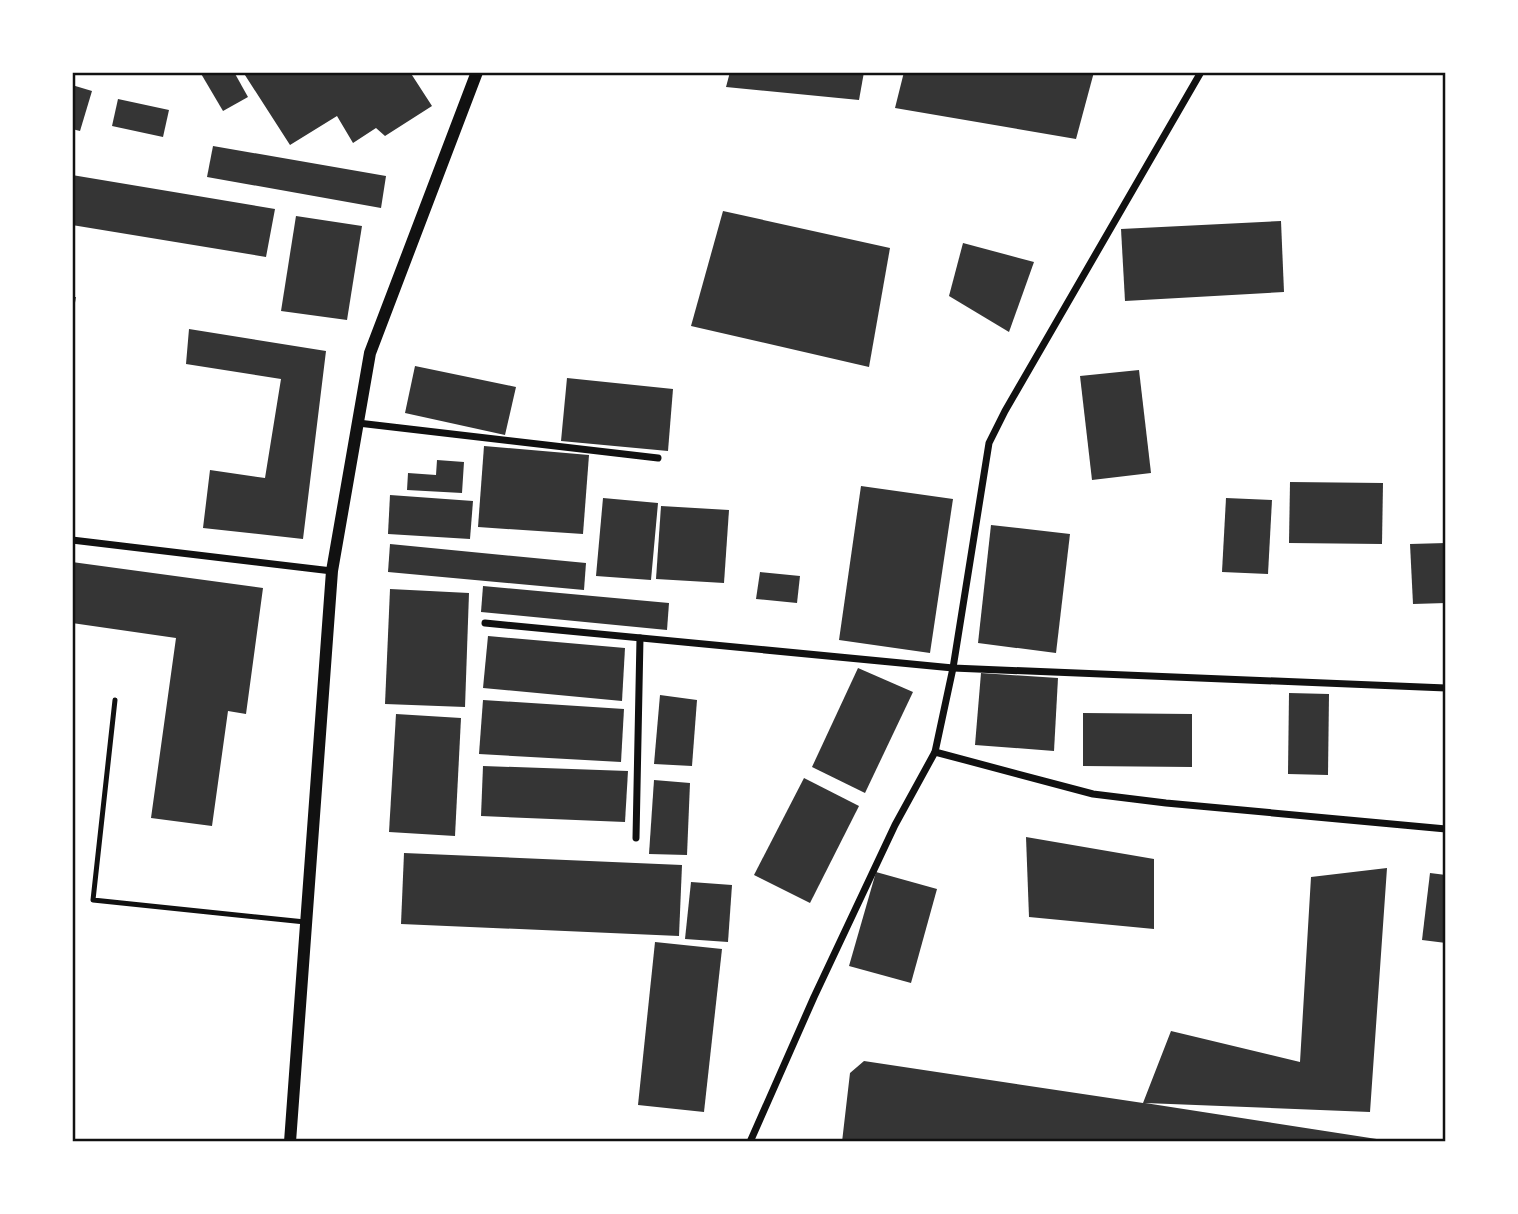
<svg xmlns="http://www.w3.org/2000/svg" width="1518" height="1214" font-family="'Public Sans',sans-serif">
  <style>
    .building { fill: #353535 }
    .lines { fill: none; stroke-linecap: round; stroke-linejoin: round }
    .service { stroke: #111; stroke-width: 5 }
    .minor { stroke: #111; stroke-width: 7 }
    .tertiary { stroke: #111; stroke-width: 12 }
    .neatline { fill: none; stroke: #111; stroke-width: 2.5 }
  </style>
  <rect width="100%" height="100%" fill="#fff"/>
  <!-- building -->
  <g class="building">
    <polygon points="200,72 234,72 248,97 223,111"/>
    <polygon points="243,72 410,72 432,106 385,136 376,128 353,143 337,116 290,145"/>
    <polygon points="730,72 864,72 859,100 726,87"/>
    <polygon points="904,72 1094,72 1076,139 895,108"/>
    <polygon points="72,85 92,91 80,131 72,129"/>
    <polygon points="118,99 169,110 163,137 112,126"/>
    <polygon points="213,146 386,176 381,208 207,177"/>
    <polygon points="72,175 275,209 266,257 72,225"/>
    <polygon points="723,211 890,248 869,367 691,326"/>
    <polygon points="296,216 362,226 347,320 281,311"/>
    <polygon points="1281,221 1284,292 1125,301 1121,229"/>
    <polygon points="963,243 1034,262 1009,332 949,296"/>
    <polygon points="72,297 76,297 73,314 72,314"/>
    <polygon points="189,329 326,351 303,539 203,528 210,470 265,478 281,379 186,364"/>
    <polygon points="415,366 516,387 505,435 405,413"/>
    <polygon points="1139,370 1151,473 1092,480 1080,376"/>
    <polygon points="567,378 673,389 668,451 561,441"/>
    <polygon points="484,446 589,455 583,534 478,527"/>
    <polygon points="437,460 464,462 462,493 407,490 408,473 436,475"/>
    <polygon points="1290,482 1383,483 1382,544 1289,543"/>
    <polygon points="861,486 953,499 930,653 839,640"/>
    <polygon points="390,495 473,501 470,539 388,534"/>
    <polygon points="603,498 658,503 651,580 596,576"/>
    <polygon points="1226,498 1272,500 1268,574 1222,572"/>
    <polygon points="661,506 729,510 724,583 656,579"/>
    <polygon points="991,525 1070,534 1056,653 978,643"/>
    <polygon points="1446,543 1446,603 1413,604 1410,544"/>
    <polygon points="390,544 586,563 584,590 388,572"/>
    <polygon points="72,562 263,588 246,714 228,711 212,826 151,818 176,638 72,623"/>
    <polygon points="760,572 800,576 797,603 756,599"/>
    <polygon points="483,586 669,603 667,630 481,612"/>
    <polygon points="390,589 469,593 465,707 385,704"/>
    <polygon points="488,636 625,648 622,701 483,688"/>
    <polygon points="858,668 913,692 865,793 812,767"/>
    <polygon points="981,673 1058,678 1054,751 975,745"/>
    <polygon points="1289,693 1329,694 1328,775 1288,774"/>
    <polygon points="660,695 697,700 692,766 654,764"/>
    <polygon points="483,700 624,709 621,762 479,754"/>
    <polygon points="1083,713 1192,714 1192,767 1083,766"/>
    <polygon points="396,714 461,718 455,836 389,832"/>
    <polygon points="483,766 628,771 625,822 481,816"/>
    <polygon points="804,778 859,806 810,903 754,875"/>
    <polygon points="654,780 690,783 687,855 649,854"/>
    <polygon points="1026,837 1154,859 1154,929 1029,917"/>
    <polygon points="404,853 682,865 679,936 401,924"/>
    <polygon points="1387,868 1370,1112 1145,1103 1396,1142 842,1142 850,1073 864,1061 1143,1103 1171,1031 1300,1062 1311,877"/>
    <polygon points="876,872 937,889 911,983 849,966"/>
    <polygon points="1430,873 1446,875 1446,943 1422,940"/>
    <polygon points="691,882 732,885 728,942 685,939"/>
    <polygon points="655,942 722,949 704,1112 638,1105"/>
  </g>
  <g class="lines">
    <!-- service -->
    <polyline class="service" points="115,700 93,900 305,922"/>
    <!-- minor -->
    <g class="minor">
      <polyline points="358,423 658,458"/>
      <polyline points="72,540 332,571"/>
      <polyline points="485,623 953,668 1446,688"/>
      <polyline points="935,752 1093,794 1166,803 1446,829"/>
      <polyline points="636,838 640,638"/>
      <polyline points="750,1142 814,997 895,825 935,752 953,668 989,443 1005,411 1201,72"/>
    </g>
    <!-- tertiary -->
    <polyline class="tertiary" points="290,1142 332,571 370,353 477,72"/>
  </g>
  <!-- border -->
  <rect width="1518" height="1214" fill="none" stroke="#ffffff" stroke-width="147"/>
  <rect x="74" y="74" width="1370" height="1066" class="neatline"/>
</svg>
